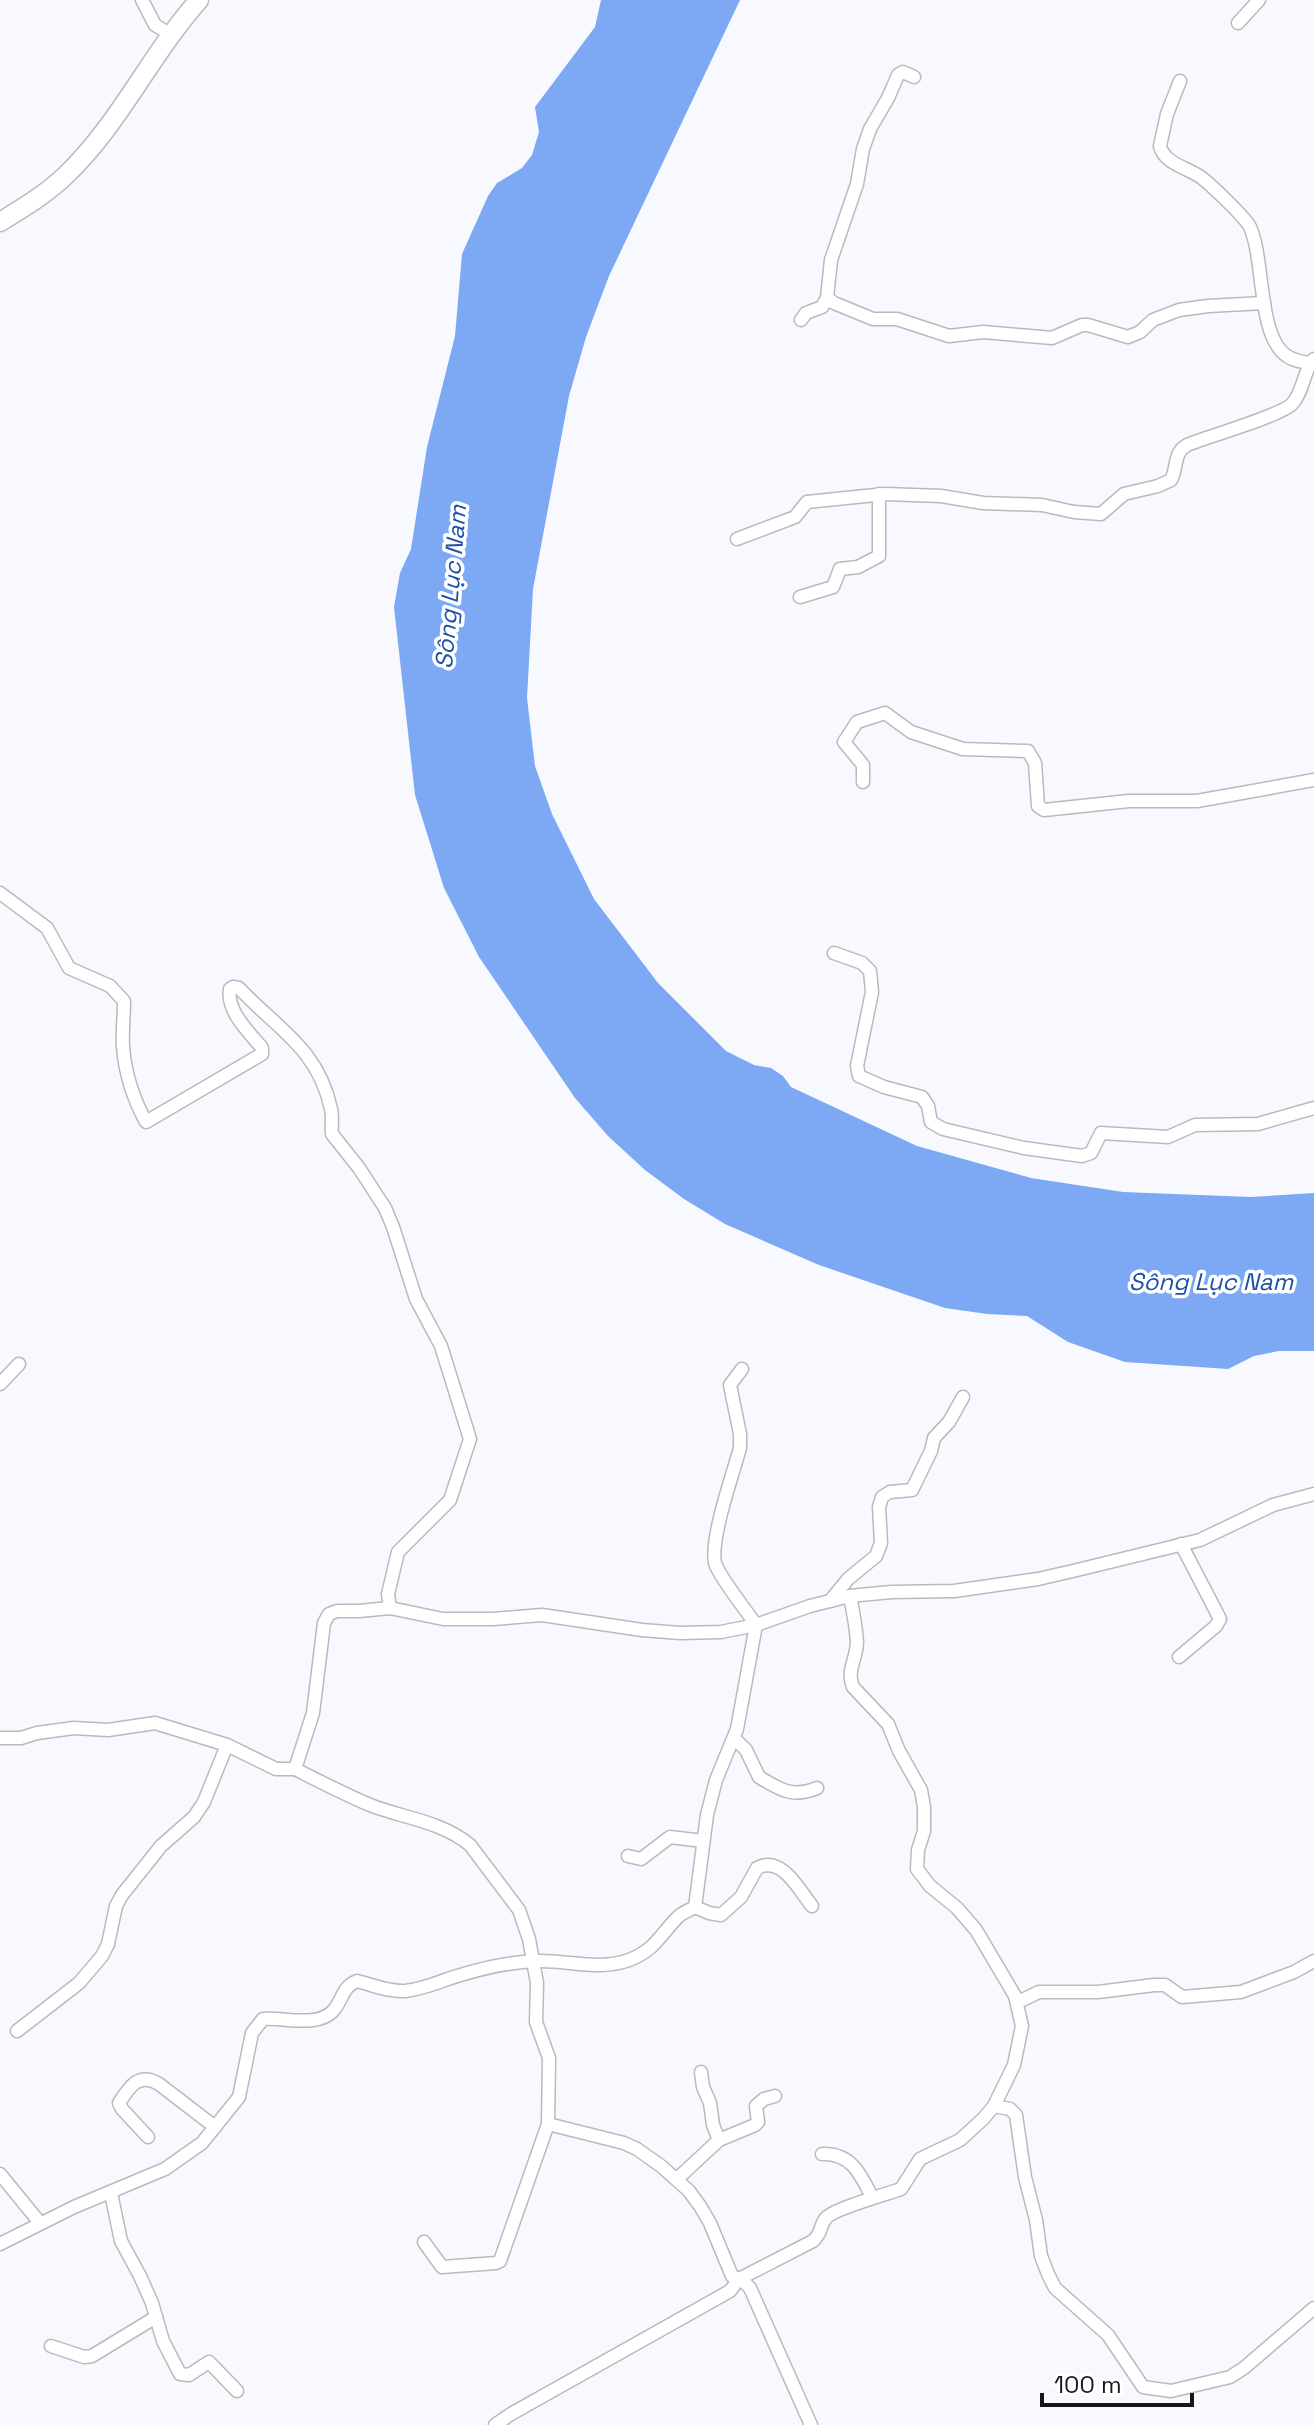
<svg xmlns="http://www.w3.org/2000/svg" width="1314" height="2425" font-family="'Space Grotesk',sans-serif">
  <style>
    .water { fill: #7ca8f4 }
    .lines { fill: none; stroke-linecap: round; stroke-linejoin: round }
    .street-casing { stroke: #b9babf; stroke-width: 15 }
    .secondary-casing { stroke: #b9babf; stroke-width: 21 }
    .street { stroke: #fff; stroke-width: 12 }
    .secondary { stroke: #fff; stroke-width: 18 }
    .labels { text-anchor: middle; stroke-width: 7; stroke-linejoin: round; paint-order: stroke }
    .water-label { font-size: 24px; font-style: italic; fill: #2051a9; stroke: #fff }
  </style>
  <rect width="100%" height="100%" fill="#f8f9ff"/>
  <!-- water -->
  <polygon class="water" points="601,0 740,0 609,276 586,337 569,396 533,589 527,698 535,766 552,814 594,899 658,983 726,1051 754,1065 771,1068 783,1076 791,1087 917,1146 1031,1178 1123,1192 1251,1197 1314,1193 1314,1351 1279,1351 1254,1356 1228,1369 1125,1362 1068,1342 1027,1316 987,1314 945,1308 819,1265 725,1224 684,1199 645,1170 608,1136 575,1098 479,957 444,888 415,795 394,607 400,573 411,549 427,447 455,336 462,254 488,196 497,183 522,168 532,155 539,132 535,107 595,27"/>
  <g class="lines">
    <defs>
      <g id="street">
        <polyline points="142,0 155,25 171,35"/>
        <polyline points="1238,23 1259,0"/>
        <path d="M1180,81l-13,33 -7,32c4,18 29,22 42,32 10,8 43,39 48,49 15,33 7,109 37,129 7,5 15,6 23,7"/>
        <polyline points="827,298 834,303 873,319 897,319 949,336 983,332 1052,338 1082,325 1088,325 1128,337 1140,332 1153,320 1179,310 1208,306 1264,303"/>
        <polyline points="801,320 806,313 822,307 827,298 831,260 857,184 863,149 870,129 888,98 898,75 903,72 914,77"/>
        <path d="M737,539l58,-22 12,-15 78,-8 56,2 42,7 59,2 32,7 27,2 23,-20 34,-8 13,-6c7,-13 2,-27 16,-35 22,-9 93,-29 105,-41 12,-13 11,-33 22,-45"/>
        <polyline points="800,597 833,587 840,569 858,567 879,556 879,494"/>
        <polyline points="863,782 863,765 844,742 857,722 885,713 911,732 963,749 1028,751 1035,763 1038,806 1044,810 1129,801 1197,801 1314,780"/>
        <path d="M0,893l47,35 22,40 41,18 14,15c0,15 -2,31 -1,46 2,26 11,53 23,75l116,-68v-6c-13,-16 -36,-37 -32,-59l3,-2 6,1c38,41 79,60 92,121 2,8 0,17 1,25l27,34 26,40 8,19 23,72 25,47 29,93 -20,61 -52,52 -10,42 2,14"/>
        <polyline points="834,953 862,963 870,971 872,992 857,1066 859,1076 884,1087 922,1097 928,1106 931,1122 943,1129 1024,1148 1082,1156 1091,1153 1101,1133 1168,1137 1195,1125 1258,1124 1314,1108"/>
        <polyline points="0,1384 19,1364"/>
        <polyline points="830,1601 848,1579 876,1556 881,1543 879,1507 882,1497 890,1492 912,1490 931,1451 934,1438 949,1422 963,1397"/>
        <polyline points="1179,1657 1216,1626 1220,1619 1181,1544"/>
        <polyline points="0,1738 21,1738 37,1733 74,1728 108,1730 155,1723 227,1745 276,1769 295,1769 313,1713 324,1623 329,1614 337,1611 359,1611 390,1608 443,1619 493,1619 542,1615 642,1630 680,1633 721,1632 756,1625 810,1606 850,1596 891,1592 954,1591 1038,1579 1073,1571 1200,1540 1273,1505 1314,1494"/>
        <path d="M734,1738l12,12 13,27c21,13 34,21 58,11"/>
        <path d="M295,1769c24,12 49,25 75,36 33,13 71,16 100,40l49,65 10,29 8,44 -1,39 13,36 -1,66 76,19 13,6 24,17 28,25 11,15 10,17 22,53 10,4 8,8 61,137"/>
        <polyline points="628,1856 641,1859 670,1837 703,1841"/>
        <path d="M695,1907l14,6 12,2 20,-18 16,-29c25,-13 42,22 55,38"/>
        <polyline points="1018,2002 1039,1992 1098,1992 1154,1985 1165,1985 1182,1997 1241,1992 1294,1972 1314,1961"/>
        <polyline points="17,2031 79,1983 102,1956 108,1944 116,1906 122,1895 161,1846 194,1817 204,1802 227,1745"/>
        <polyline points="701,2072 703,2087 710,2103 713,2125 719,2140"/>
        <polyline points="994,2106 1010,2109 1016,2115 1025,2177 1036,2220 1041,2256 1048,2274 1055,2288 1108,2335 1143,2387 1171,2391 1230,2377 1244,2368 1314,2308"/>
        <path d="M148,2137l-26,-28 -3,-6c11,-17 20,-31 40,-19l56,43"/>
        <path d="M822,2154c29,-1 38,19 50,43"/>
        <polyline points="0,2174 40,2223"/>
        <polyline points="677,2179 719,2140 755,2125 758,2122 756,2106 764,2099 775,2096"/>
        <polyline points="111,2193 121,2241 140,2276 152,2303 163,2341 180,2374 189,2375 209,2362 237,2391"/>
        <polyline points="424,2242 442,2267 496,2263 500,2261 548,2124"/>
        <path d="M0,2244l74,-37 91,-38 37,-26 37,-46 13,-64 11,-14c21,-2 54,9 70,-8 10,-11 9,-24 24,-30 16,4 31,11 48,10 21,-2 39,-12 59,-17 23,-7 49,-12 73,-13 31,-1 62,10 92,-1 27,-10 32,-27 50,-44 5,-4 11,-6 16,-9l12,-92 9,-35 21,-51 19,-104c-9,-14 -37,-48 -41,-62 -5,-25 18,-89 25,-115v-14l-10,-49 12,-16"/>
        <polyline points="51,2346 84,2357 92,2356 156,2317"/>
        <path d="M495,2425l16,-11 219,-123 9,-12 74,-38c10,-9 6,-15 13,-23 7,-9 61,-24 75,-29l19,-30 40,-19 23,-21 11,-13 20,-41 8,-39 -7,-30 -39,-66 -19,-22 -27,-22 -13,-17 1,-19 6,-19v-24l-3,-17 -22,-39 -11,-27 -35,-37c-7,-16 4,-29 4,-45 -1,-15 -4,-31 -7,-46"/>
      </g>
      <path id="secondary" d="M0,222c23,-14 46,-28 65,-46 54,-51 85,-121 134,-176"/>
    </defs>
    <!-- street casing -->
    <use href="#street" class="street-casing"/>
    <!-- secondary casing -->
    <use href="#secondary" class="secondary-casing"/>
    <!-- street -->
    <use href="#street" class="street"/>
    <!-- secondary -->
    <use href="#secondary" class="secondary"/>
  </g>
  <g class="labels">
    <!-- water labels -->
    <g class="water-label">
      <text transform="translate(451 587) rotate(-85)" y="8">Sông Lục Nam</text>
      <text x="1211" y="1290">Sông Lục Nam</text>
    </g>
  </g>
  <!-- scale -->
  <path d="M1042 2393v12h150v-12" fill="none" stroke="#151618" stroke-width="4"/>
  <text x="1054" y="2393" font-size="24" fill="#151618" stroke="#ffffff" stroke-width="6" paint-order="stroke">100 m</text>
</svg>
